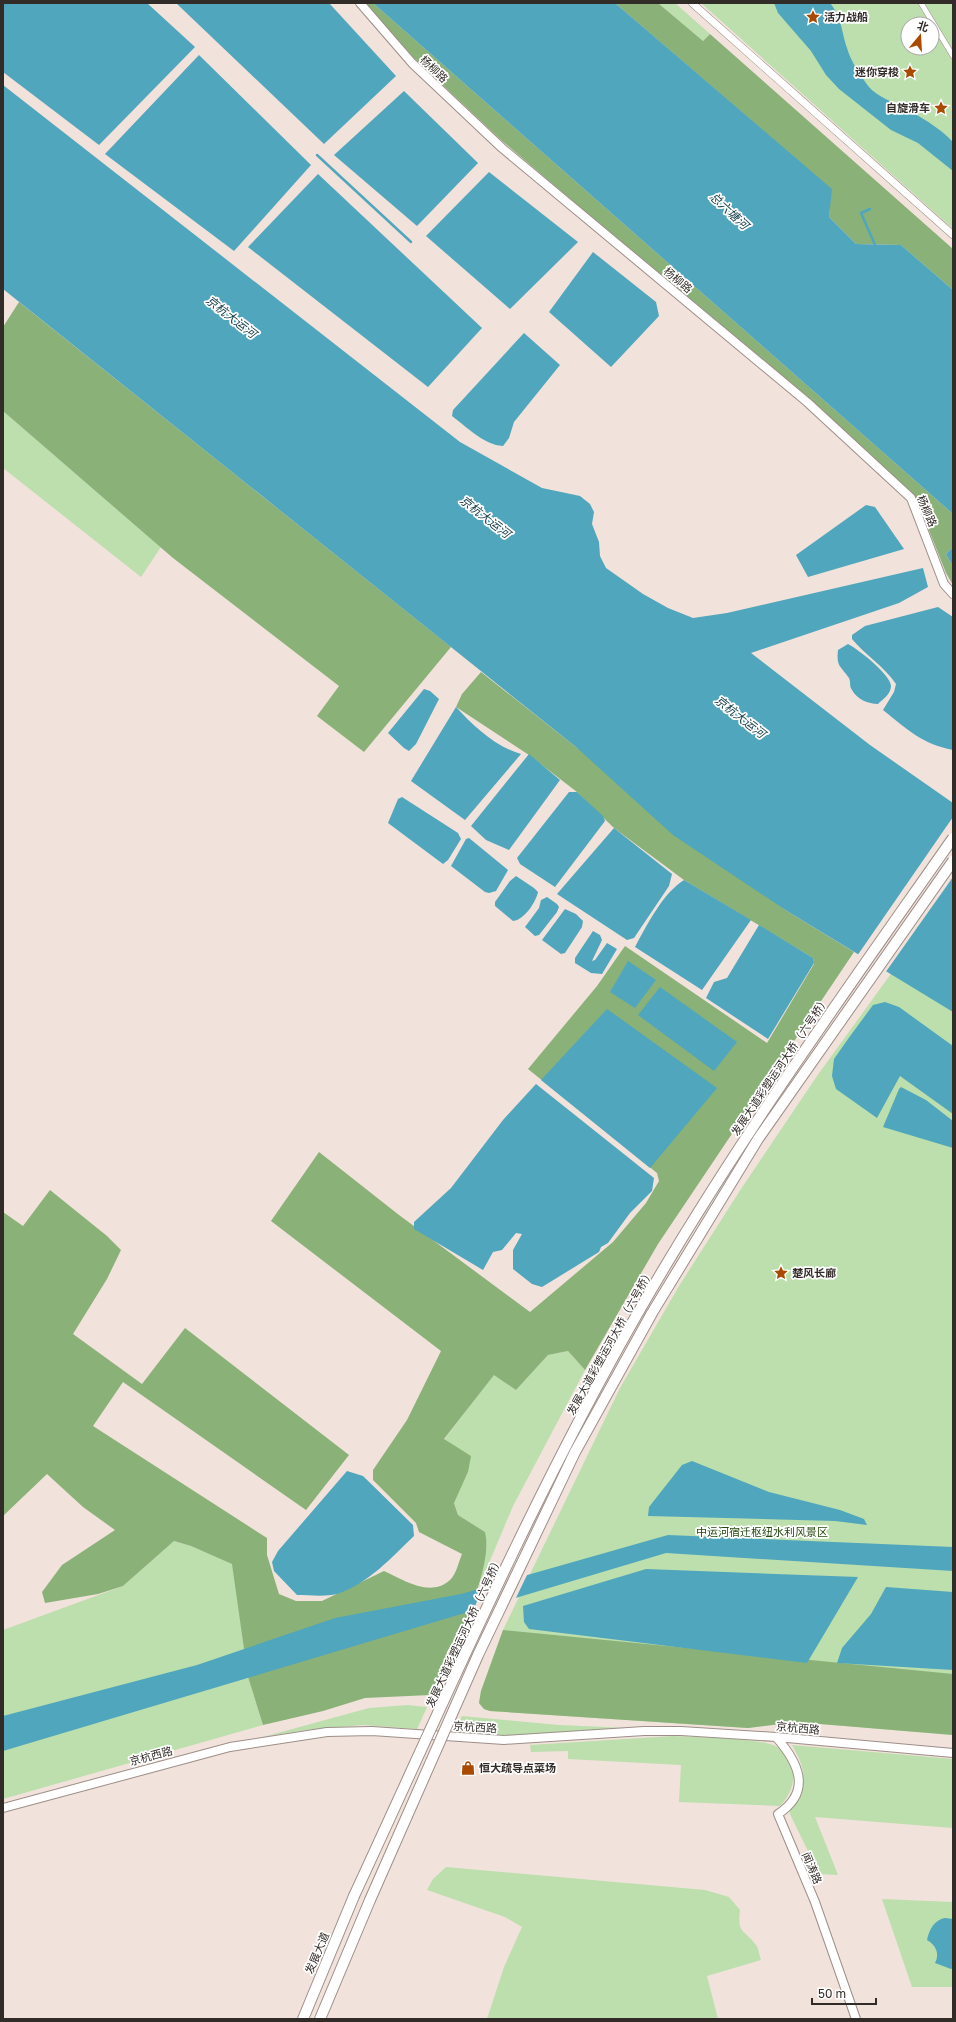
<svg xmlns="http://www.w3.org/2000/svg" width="956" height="2022" font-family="'Golos Text','Noto Sans SC',sans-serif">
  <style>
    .green { fill: #bcdfad; fill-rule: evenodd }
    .forest { fill: #8ab178 }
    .water { fill: #4fa6bd }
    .pier { fill: #f1e2db }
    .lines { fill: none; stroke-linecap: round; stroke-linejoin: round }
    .stream { stroke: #4fa6bd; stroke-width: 2.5 }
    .pedestrian-casing { stroke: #9d8f88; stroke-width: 6 }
    .minor-casing { stroke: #9d8f88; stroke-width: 8 }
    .tertiary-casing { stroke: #9d8f88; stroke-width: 10 }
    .primary-casing { stroke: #9d8f88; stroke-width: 12 }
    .pedestrian { stroke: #fff; stroke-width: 5 }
    .minor { stroke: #fff; stroke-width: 7 }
    .tertiary { stroke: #fff; stroke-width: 8 }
    .primary { stroke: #fff; stroke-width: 10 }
    .primary-bridge-casing { stroke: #9d8f88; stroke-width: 12; stroke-linecap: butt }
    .primary-bridge { stroke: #fff; stroke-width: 10 }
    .labels { text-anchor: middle; stroke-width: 3.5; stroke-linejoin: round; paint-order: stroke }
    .poi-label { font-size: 11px; font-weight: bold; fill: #322c29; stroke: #fff; text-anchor: start }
    .street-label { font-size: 11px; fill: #322c29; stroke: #fff }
    .park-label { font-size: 11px; fill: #24490e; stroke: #fff }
    .water-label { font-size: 12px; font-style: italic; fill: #19414c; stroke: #fff }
  </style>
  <rect width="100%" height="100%" fill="#f1e2db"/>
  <!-- green -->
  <g class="green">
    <polygon points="658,3 675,3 710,34 703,41"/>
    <path d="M701,3h252v226zM908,24h24v24h-24z"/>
    <polygon points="3,411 161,547 141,577 3,468"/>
    <polygon points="953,888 953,1735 796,1722 748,1728 490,1711 484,1709 479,1703 481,1691 503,1630 620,1388 679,1286 741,1189 817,1076"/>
    <path d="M568,1351l17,19 -72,136 -35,83c5,-19 11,-37 7,-57l-27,-17 -4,-13 14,-30 -24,-32 50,-66 22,16 32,-35z"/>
    <polygon points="174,1541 191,1546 233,1564 248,1677 263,1725 3,1799 3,1630 123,1586"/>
    <polygon points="407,1705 427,1707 417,1729 363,1725 306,1730 263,1737 369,1708"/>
    <polygon points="462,1716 559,1725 627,1728 509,1737 461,1733 456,1729"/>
    <path d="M673,1736c20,1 90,2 104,11 9,5 14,16 16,26 2,11 -5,25 -13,33l-101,-4 2,-37 -113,-6v-8l-37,1 -1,-7z"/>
    <path d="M792,1745l161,14v69l-138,-11 23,58 -19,-1 -29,-60c-1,-6 3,-8 6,-14 12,-24 8,-33 -4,-55z"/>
    <path d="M446,1867l259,23 24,7 11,13c-3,24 4,19 16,35 3,4 3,10 5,15l-54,16 11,43h-231l17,-52 18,-40 -17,-10 -78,-27 6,-11z"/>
    <polygon points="882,1899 953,1902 953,1987 912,1987"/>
  </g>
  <!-- forest -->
  <g class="forest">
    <polygon points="365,3 373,3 953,514 953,547 946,554 953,567 953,585 946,573 917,500 907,488 500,139 414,58"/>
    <polygon points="615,3 658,3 703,41 710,34 953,249 953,290 901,245 856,244 829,217 831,189"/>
    <polygon points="19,302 451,647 364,752 317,716 339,686 173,558 3,411 3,327"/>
    <path d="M481,672l95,75 211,164 67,41 -196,292 -73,126 -17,-19 -20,4 -32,35 -22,-15 -50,64 27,17 -3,16 -14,31 4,12 27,17c10,41 -37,124 -55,163l-65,3 -42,13 -60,14 -15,-48 -16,-113 -41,-18 -17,-5 -51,45 -25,8 -53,9 -3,-11 20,-27 53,-35 -32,-23 -36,-33 -44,42v-304l20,14 27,-36 57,46 14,14 -14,29 -34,55 69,50 43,-56 164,127 -43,55 -183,-128 -30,44 174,112v17l12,39 17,7h26l62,-30c20,9 46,27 66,9 6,-5 9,-19 12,-26l-43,-22 -3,-9 -43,-43v-10l34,-50 34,-69 -170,-130 48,-69 80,63 131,97 83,-70 33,-39 13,-22 -2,-8 -129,-104 69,-83 28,-40 142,97 47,-79 -1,-6 -129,-78 -70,-52 -37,-36 -48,-37 -73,-48 6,-13z"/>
    <polygon points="503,1630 953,1674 953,1735 796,1722 748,1728 490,1711 484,1709 479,1703 481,1691"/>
  </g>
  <!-- water -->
  <g class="water">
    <polygon points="3,3 147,3 195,47 99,145 3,72"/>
    <polygon points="176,3 329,3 396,76 324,144"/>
    <polygon points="373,3 615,3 832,189 829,217 856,244 901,245 953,290 953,514"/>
    <path d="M774,3h56c12,15 11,27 17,45 4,14 13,27 22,39 9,10 20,13 31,19 18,9 39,21 53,36v29l-35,-28 -27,-13 -52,-41 -13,-14 -15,-24 -33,-38z"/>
    <polygon points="199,55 311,165 234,251 105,154"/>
    <polygon points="3,85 460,442 542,488 580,496 590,504 594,512 592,524 599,542 600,556 606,568 643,594 668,608 693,618 727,613 923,568 928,587 899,603 751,653 870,745 953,803 953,1012 787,911 673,835 576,747 3,289"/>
    <polygon points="404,91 478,163 417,226 334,155"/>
    <polygon points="489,172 578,242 510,309 426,236"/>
    <polygon points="318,174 482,328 428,387 248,247"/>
    <polygon points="593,252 656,302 659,316 611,367 549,312"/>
    <path d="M524,333l36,32 -46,57 -5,16 -6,8c-19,-1 -36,-19 -51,-30l1,-6z"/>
    <polygon points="866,505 875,507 904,549 808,577 796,555"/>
    <polygon points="953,547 953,567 946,554"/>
    <path d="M938,607l15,10v133c-31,-6 -46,-21 -70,-40l11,-18 2,-8c-12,-18 -31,-29 -44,-45v-4l13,-9z"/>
    <path d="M848,644c10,5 43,31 43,42 0,8 -8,13 -13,18 -10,0 -21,-5 -26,-14 -3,-4 -1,-8 -3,-12 -8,-12 -13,-11 -11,-28z"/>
    <polygon points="424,689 430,691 439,699 416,744 409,751 404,748 388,733"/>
    <path d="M456,707c17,19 40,40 65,47l-56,66 -54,-39z"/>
    <polygon points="529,754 560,780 509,850 486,840 471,826"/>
    <polygon points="569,792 577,792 603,816 605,821 555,887 520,864 517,858"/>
    <polygon points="402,797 458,833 461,839 448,860 443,864 388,823 398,799"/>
    <polygon points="614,828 672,874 669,886 634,938 627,940 557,894"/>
    <polygon points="469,838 508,870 496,891 489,893 485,892 451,866 466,839"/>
    <path d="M516,876l18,12 4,4c-2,10 -14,28 -25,29l-18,-15v-4l15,-21z"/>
    <path d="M684,880l67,40 -49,70 -67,-43c12,-22 28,-54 49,-67z"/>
    <polygon points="547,897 557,904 559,907 557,912 539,935 535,936 525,927 539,908 541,900"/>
    <polygon points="565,909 576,914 583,921 582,927 565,953 561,954 542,940"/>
    <polygon points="759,925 813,958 814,963 768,1039 706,998 714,982 727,978"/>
    <polygon points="593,931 600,935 602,940 592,961 595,960 607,943 617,949 602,974 591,973 575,963 575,958"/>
    <polygon points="628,961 656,980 635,1008 610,992"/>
    <polygon points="660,987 737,1042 714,1071 638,1015"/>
    <polygon points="885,1002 899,1007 953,1046 953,1114 900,1076 877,1118 836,1089 832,1076 834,1059 848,1039 873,1005"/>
    <polygon points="607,1009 717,1088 650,1168 541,1080"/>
    <polygon points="536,1084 654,1178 652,1191 630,1213 608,1243 601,1247 599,1252 542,1287 532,1284 513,1269 513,1250 522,1234 516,1233 502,1250 493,1252 483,1270 414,1229 414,1222 451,1188 503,1120"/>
    <polygon points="901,1087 926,1100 953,1121 953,1148 883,1127 899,1089"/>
    <polygon points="692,1461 769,1492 840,1510 864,1519 867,1525 835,1521 648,1516 649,1507 682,1465"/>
    <path d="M347,1471l16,5 50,49 1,11c-22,21 -46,48 -77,58 -12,3 -28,1 -40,1l-23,-24 -2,-9 6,-11z"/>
    <polygon points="668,1535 953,1547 953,1571 666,1553 3,1751 3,1716 197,1665 335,1618 461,1594"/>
    <polygon points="646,1569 858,1577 807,1663 529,1629 524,1622 523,1606"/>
    <polygon points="886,1587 953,1592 953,1670 837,1663 842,1648 871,1614"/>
    <path d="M945,1918l8,1v49l-2,1 -16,-6c5,-9 1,-18 -8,-23 2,-10 7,-20 18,-22z"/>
  </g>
  <!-- pier -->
  <g class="pier">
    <polygon points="953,817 953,877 885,973 857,956"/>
    <polygon points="528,1573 515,1600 472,1613 484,1585"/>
  </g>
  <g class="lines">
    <!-- stream -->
    <g class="stream">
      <polyline points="317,155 411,242"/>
      <polyline points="870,209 861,213 875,245"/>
    </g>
    <defs>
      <polyline id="pedestrian" points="921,3 953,56"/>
      <polyline id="minor" points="692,3 953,235"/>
      <g id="tertiary">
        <polyline points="360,3 412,63 502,148 807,402 911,498 944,584 953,594"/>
        <path d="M776,1737c22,25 37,54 2,77l37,88 41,117"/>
        <polyline points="3,1808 230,1747 327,1732 372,1731 504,1740 644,1731 681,1731 776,1737 953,1753"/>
      </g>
      <g id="primary">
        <polyline points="303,2019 354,1896"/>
        <polyline points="320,2019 370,1900"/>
      </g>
    </defs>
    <!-- pedestrian casing -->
    <use href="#pedestrian" class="pedestrian-casing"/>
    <!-- minor casing -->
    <use href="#minor" class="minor-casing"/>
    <!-- tertiary casing -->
    <use href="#tertiary" class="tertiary-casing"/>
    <!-- primary casing -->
    <use href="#primary" class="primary-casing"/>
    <!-- pedestrian -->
    <use href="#pedestrian" class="pedestrian"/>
    <!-- minor -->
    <use href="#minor" class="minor"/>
    <!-- tertiary -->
    <use href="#tertiary" class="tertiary"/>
    <!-- primary -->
    <use href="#primary" class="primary"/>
    <defs>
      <g id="primary-bridge">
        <path d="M354,1896c90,-194 175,-392 281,-578 95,-167 208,-323 318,-480"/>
        <polyline points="370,1900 478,1655 575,1452 652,1313 758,1139 953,861"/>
      </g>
    </defs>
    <!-- primary-bridge casing -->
    <use href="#primary-bridge" class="primary-bridge-casing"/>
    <!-- primary-bridge -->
    <use href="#primary-bridge" class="primary-bridge"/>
  </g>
  <!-- icons -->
  <defs>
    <symbol id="sight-bare" viewBox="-9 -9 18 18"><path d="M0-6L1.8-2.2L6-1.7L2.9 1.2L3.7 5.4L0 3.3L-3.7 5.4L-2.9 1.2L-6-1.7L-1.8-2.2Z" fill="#aa4900" stroke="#fff" stroke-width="2.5" paint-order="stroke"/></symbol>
    <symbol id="shop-bare" viewBox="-9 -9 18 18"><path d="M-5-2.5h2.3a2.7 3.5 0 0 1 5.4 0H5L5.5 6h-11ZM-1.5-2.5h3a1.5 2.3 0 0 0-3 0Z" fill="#aa4900" stroke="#fff" stroke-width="2.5" paint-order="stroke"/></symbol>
  </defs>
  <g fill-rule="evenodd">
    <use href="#sight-bare" x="803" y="7" width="20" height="20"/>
    <use href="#sight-bare" x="900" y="62" width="20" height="20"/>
    <use href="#sight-bare" x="931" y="98" width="20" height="20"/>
    <use href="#sight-bare" x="771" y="1263" width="20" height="20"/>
    <use href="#shop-bare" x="458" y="1758" width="20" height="20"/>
  </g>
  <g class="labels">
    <!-- poi labels -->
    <g class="poi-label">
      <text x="824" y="21">活力战船</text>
      <text x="899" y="76" text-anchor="end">迷你穿梭</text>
      <text x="930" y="112" text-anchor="end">自旋滑车</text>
      <text x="792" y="1277">楚风长廊</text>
      <text x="479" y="1772">恒大疏导点菜场</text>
    </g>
    <!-- street labels -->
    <g class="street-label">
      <text transform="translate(434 69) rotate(44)" y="4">杨柳路</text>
      <text transform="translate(678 280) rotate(40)" y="4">杨柳路</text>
      <text transform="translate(927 511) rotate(66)" y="4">杨柳路</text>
      <text transform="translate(780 1066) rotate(-56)" y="4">发展大道彩塑运河大桥（六号桥）</text>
      <text transform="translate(610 1342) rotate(-61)" y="4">发展大道彩塑运河大桥（六号桥）</text>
      <text transform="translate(464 1632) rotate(-65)" y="4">发展大道彩塑运河大桥（六号桥）</text>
      <text transform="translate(475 1727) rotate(4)" y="4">京杭西路</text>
      <text transform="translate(798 1728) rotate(5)" y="4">京杭西路</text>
      <text transform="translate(151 1756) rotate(-15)" y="4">京杭西路</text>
      <text transform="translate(812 1868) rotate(67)" y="4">闻涛路</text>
      <text transform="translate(317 1953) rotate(-67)" y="4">发展大道</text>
    </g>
    <!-- park labels -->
    <g class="park-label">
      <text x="762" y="1536">中运河宿迁枢纽水利风景区</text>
    </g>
    <!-- water labels -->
    <g class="water-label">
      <text transform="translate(729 211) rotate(43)" y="4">总六塘河</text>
      <text transform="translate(231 317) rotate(38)" y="4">京杭大运河</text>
      <text transform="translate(485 517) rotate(38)" y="4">京杭大运河</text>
      <text transform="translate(740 717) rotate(38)" y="4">京杭大运河</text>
    </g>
  </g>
  <!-- border -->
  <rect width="956" height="2022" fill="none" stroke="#322c29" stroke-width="8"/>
  <!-- north arrow -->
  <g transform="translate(920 36) rotate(18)"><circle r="19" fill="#ffffff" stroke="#adaba9"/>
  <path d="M0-3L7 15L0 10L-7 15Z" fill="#aa4900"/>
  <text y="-6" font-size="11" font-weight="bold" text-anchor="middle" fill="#322c29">北</text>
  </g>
  <!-- scale -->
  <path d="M812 1998v6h64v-6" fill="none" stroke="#322c29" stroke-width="2"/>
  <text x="818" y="1998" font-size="12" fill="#322c29" stroke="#ffffff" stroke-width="3" paint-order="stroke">50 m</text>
</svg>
